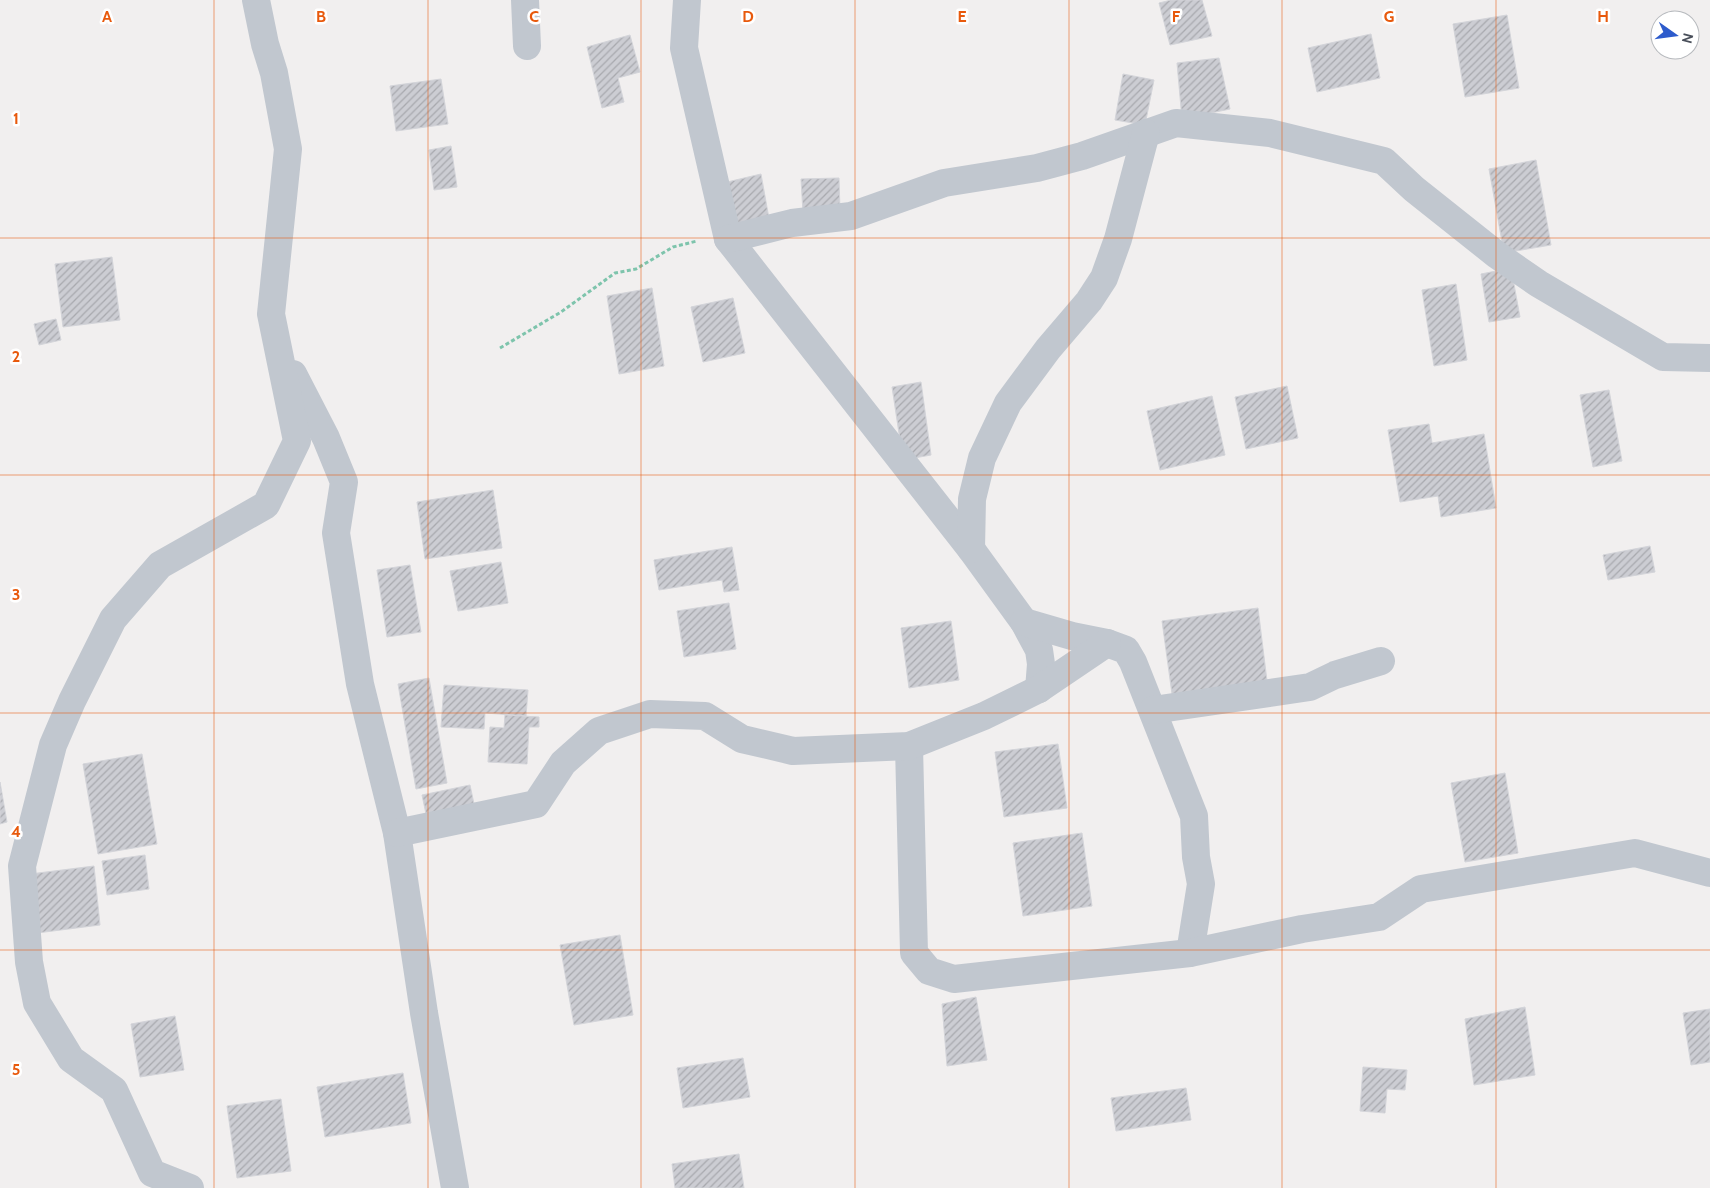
<svg xmlns="http://www.w3.org/2000/svg" width="1710" height="1188" font-family="Cabin,sans-serif">
  <style>
    .building { fill: url(#building-hatch); stroke: #d3d4d9 }
    .lines { fill: none; stroke-linecap: round; stroke-linejoin: round }
    .path { stroke: #7ec4ac; stroke-width: 3; stroke-dasharray: 4 2.5; stroke-linecap: butt }
    .street { stroke: #c1c7cf; stroke-width: 28 }
    .grid { fill: none; stroke: #e8590c; stroke-width: 1; stroke-opacity: 0.55 }
    .grid-label { font-size: 16px; text-anchor: middle; font-weight: bold; fill: #e8590c; stroke: #fff; stroke-width: 5; stroke-linejoin: round; paint-order: stroke }
  </style>
  <defs>
    <pattern id="building-hatch" width="6" height="6" patternUnits="userSpaceOnUse" patternTransform="scale(1.25)"><rect width="6" height="6" fill="#cccdd3"/><path d="M-1 1l2-2M0 6l6-6M5 7l2-2" fill="none" stroke="#a8a9ae"/></pattern>
  </defs>
  <rect width="100%" height="100%" fill="#f1efef"/>
  <!-- building -->
  <g class="building">
    <polygon points="1171,0 1202,0 1212,36 1170,45 1159,3"/>
    <polygon points="1507,15 1519,88 1465,97 1453,24"/>
    <polygon points="1371,34 1380,78 1317,92 1308,48"/>
    <polygon points="630,35 640,72 618,78 624,102 602,108 587,47"/>
    <polygon points="1219,58 1230,109 1182,119 1177,63"/>
    <polygon points="1123,74 1154,80 1145,125 1115,120"/>
    <polygon points="441,79 448,124 396,131 390,86"/>
    <polygon points="451,146 457,187 434,190 429,150"/>
    <polygon points="1536,160 1551,245 1504,253 1489,169"/>
    <polygon points="761,174 770,224 732,231 723,183"/>
    <polygon points="839,178 840,211 803,213 801,179"/>
    <polygon points="112,257 120,320 63,327 55,264"/>
    <polygon points="1511,268 1520,317 1489,322 1481,274"/>
    <polygon points="1456,284 1467,360 1434,366 1422,290"/>
    <polygon points="652,288 664,366 619,374 607,296"/>
    <polygon points="733,298 745,353 703,362 691,307"/>
    <polygon points="56,319 61,340 39,345 34,324"/>
    <polygon points="921,382 931,455 903,460 892,387"/>
    <polygon points="1287,386 1298,438 1246,449 1235,397"/>
    <polygon points="1609,390 1622,461 1593,467 1580,395"/>
    <polygon points="1212,396 1225,455 1160,470 1147,411"/>
    <polygon points="1429,424 1432,443 1484,434 1496,508 1441,517 1438,496 1400,502 1388,430"/>
    <polygon points="493,490 502,548 425,559 417,502"/>
    <polygon points="1650,546 1655,572 1608,580 1603,555"/>
    <polygon points="732,547 739,590 724,592 722,580 659,590 654,560"/>
    <polygon points="501,562 508,603 458,611 450,571"/>
    <polygon points="410,565 421,632 387,637 377,570"/>
    <polygon points="729,603 736,649 684,657 677,611"/>
    <polygon points="1258,608 1267,681 1172,694 1162,621"/>
    <polygon points="951,621 959,680 909,688 901,628"/>
    <polygon points="429,678 447,783 416,789 398,684"/>
    <polygon points="444,685 528,690 526,716 485,713 484,729 441,727"/>
    <polygon points="505,715 539,717 539,727 529,727 527,764 488,762 490,727 504,728"/>
    <polygon points="1058,744 1067,808 1004,817 995,752"/>
    <polygon points="142,754 157,844 98,854 83,764"/>
    <polygon points="1505,773 1518,853 1465,862 1451,783"/>
    <polygon points="0,782 7,822 0,824"/>
    <polygon points="470,785 474,804 426,814 422,795"/>
    <polygon points="1082,833 1092,906 1023,916 1013,843"/>
    <polygon points="145,855 149,889 107,895 102,861"/>
    <polygon points="94,866 100,925 37,933 30,874"/>
    <polygon points="620,935 633,1015 574,1025 560,945"/>
    <polygon points="976,997 987,1060 947,1066 942,1004"/>
    <polygon points="1525,1007 1535,1075 1474,1085 1465,1019"/>
    <polygon points="1710,1009 1710,1062 1691,1065 1683,1013"/>
    <polygon points="175,1016 184,1070 140,1077 131,1024"/>
    <polygon points="743,1058 750,1097 683,1108 677,1068"/>
    <polygon points="1363,1067 1407,1070 1405,1090 1387,1089 1385,1113 1360,1111"/>
    <polygon points="403,1073 411,1123 325,1137 317,1087"/>
    <polygon points="1186,1088 1191,1120 1116,1131 1111,1098"/>
    <polygon points="281,1099 291,1171 237,1178 227,1106"/>
    <polygon points="739,1154 744,1188 675,1188 672,1164"/>
  </g>
  <g class="lines">
    <!-- path -->
    <polyline class="path" points="500,348 561,312 615,273 636,269 673,247 697,241"/>
    <!-- street -->
    <g class="street">
      <polyline points="525,0 527,46"/>
      <polyline points="687,0 684,48 728,239 971,549 1024,622 1039,650 1041,664 1039,689"/>
      <polyline points="728,239 792,223 851,216 944,183 1037,168 1082,156 1176,123 1270,133 1384,161 1414,189 1497,255 1539,284 1663,357 1710,358"/>
      <polyline points="293,374 326,438 344,482 336,533 360,684 397,833 424,1013 455,1188"/>
      <polyline points="971,549 972,499 982,458 1008,403 1048,349 1089,301 1104,278 1118,239 1146,133"/>
      <polyline points="1024,622 1072,636 1107,643 1126,650 1133,662 1194,816 1196,857 1201,884 1190,953"/>
      <polyline points="1153,710 1310,687 1335,675 1381,661"/>
      <polyline points="909,746 914,953 929,971 954,979 1190,953 1302,929 1379,917 1421,889 1635,853 1710,873"/>
      <polyline points="397,833 536,804 563,763 599,731 650,714 705,716 742,739 793,751 909,746 984,716 1039,689 1107,643"/>
      <polyline points="190,1188 152,1173 114,1090 71,1059 37,1003 29,962 22,866 53,745 72,701 113,619 160,565 266,505 297,441 271,314 288,149 274,73 265,44 256,0"/>
    </g>
  </g>
  <!-- grid -->
  <path class="grid" d="M214,0v1188M428,0v1188M641,0v1188M855,0v1188M1069,0v1188M1282,0v1188M1496,0v1188M0,238h1710M0,475h1710M0,713h1710M0,950h1710"/>
  <g class="grid-label">
    <text x="107" y="22">A</text>
    <text x="321" y="22">B</text>
    <text x="534" y="22">C</text>
    <text x="748" y="22">D</text>
    <text x="962" y="22">E</text>
    <text x="1176" y="22">F</text>
    <text x="1389" y="22">G</text>
    <text x="1603" y="22">H</text>
    <text x="16" y="124">1</text>
    <text x="16" y="362">2</text>
    <text x="16" y="600">3</text>
    <text x="16" y="837">4</text>
    <text x="16" y="1075">5</text>
  </g>
  <!-- north arrow -->
  <g transform="translate(1675 35) rotate(104)"><circle r="24" fill="#ffffff" stroke="#b6b9bd"/>
  <path d="M0-4L9 19L0 12L-9 19Z" fill="#2d5bcc"/>
  <text y="-8" font-size="14" font-weight="bold" text-anchor="middle" fill="#494f5a">N</text>
  </g>
</svg>
